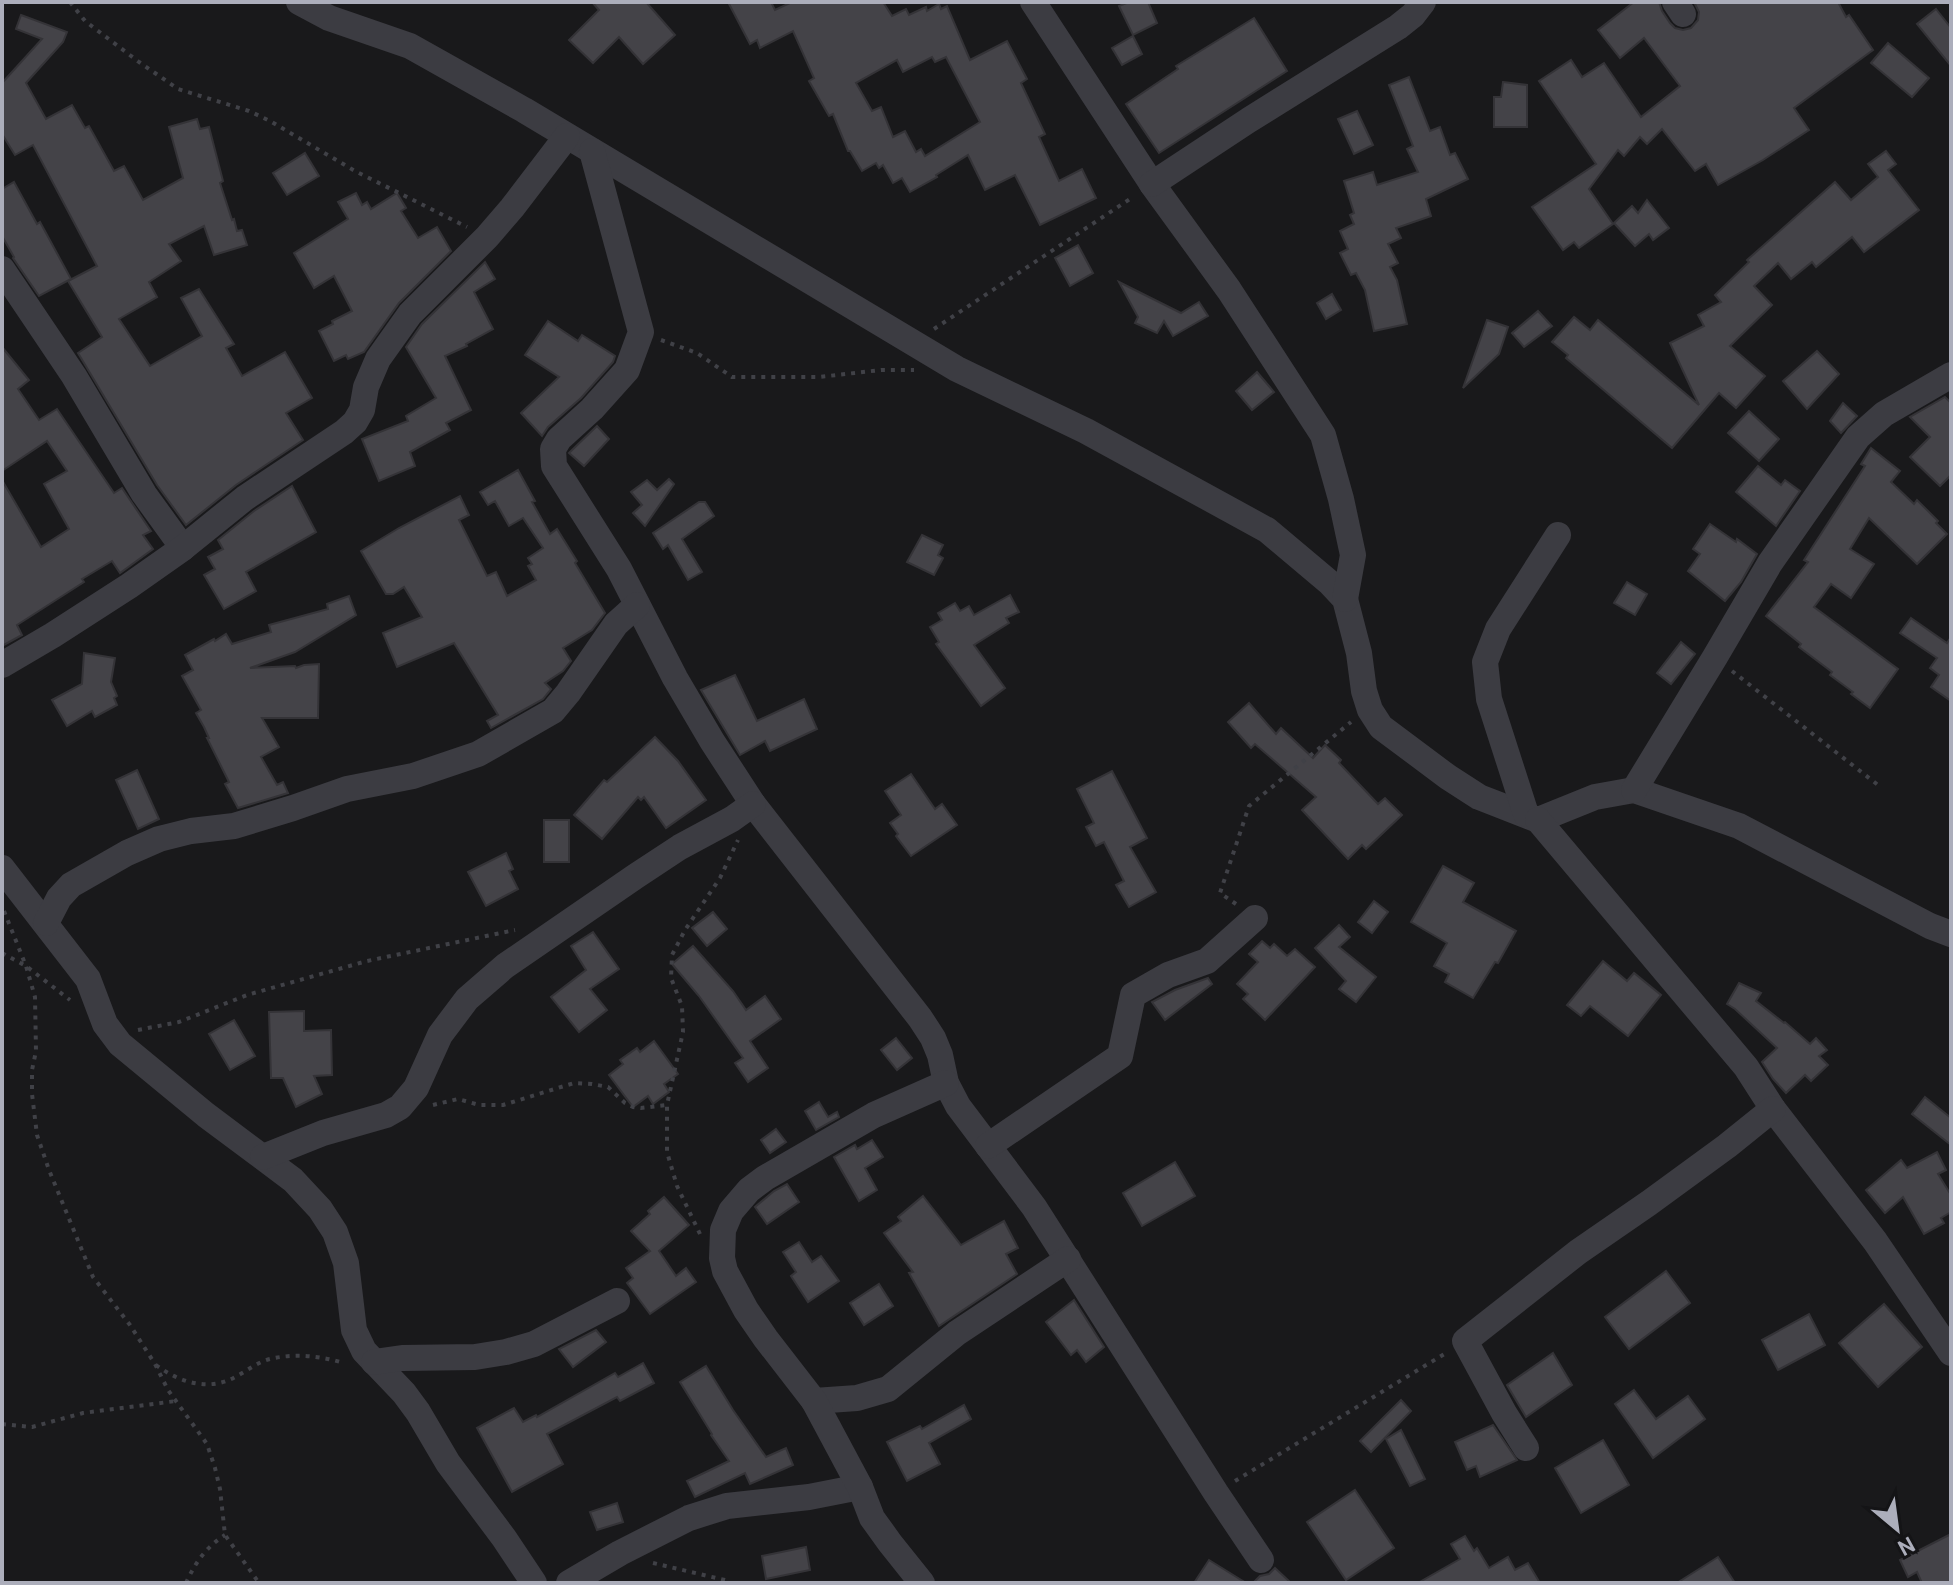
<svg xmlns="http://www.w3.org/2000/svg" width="1953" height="1585" font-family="Cabin,sans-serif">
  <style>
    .building { fill: #444348; stroke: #343337; stroke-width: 2; fill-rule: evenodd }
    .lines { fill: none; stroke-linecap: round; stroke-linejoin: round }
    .path { stroke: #404147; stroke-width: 4; stroke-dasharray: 4 6; stroke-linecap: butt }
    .minor { stroke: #3c3c42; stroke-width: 26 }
  </style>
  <rect width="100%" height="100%" fill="#19191b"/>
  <!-- building -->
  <g class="building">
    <polygon points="592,2 646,2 675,35 643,64 619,37 593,63 569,40 599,10"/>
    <path d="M728,2h43l4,8 17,-8h91l9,14 14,-7 3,6 17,-8 1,4 12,-7 2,5 6,-3 23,54 37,-19 20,38 -6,4 24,51 -6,3 20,44 23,-12 14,29 -56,27 -25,-50 -30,15 -17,-35 -32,20 1,2 -27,15 -8,-14 -9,5 -10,-18 -4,3 -3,-5 -14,8 -12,-20h-2l-15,-37 -4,2 -20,-35 5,-3 -21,-47 -33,17 -3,-8 -7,4zM932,57l3,5 11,-5 34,65 -55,34 -4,-7 -5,3 -11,-21 -12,6 -12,-30 -9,4 -16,-28 41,-23 6,12z"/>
    <polygon points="1129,2 1148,2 1157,23 1133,35 1119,6"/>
    <polygon points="1634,2 1659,2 1662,11 1670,23 1675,28 1683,30 1691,28 1698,20 1699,12 1694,2 1838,2 1846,17 1849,15 1873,50 1794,108 1809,130 1763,160 1718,185 1706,164 1695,171 1662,129 1647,144 1640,137 1624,156 1618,150 1589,189 1613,224 1579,248 1574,242 1563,250 1532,207 1596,164 1539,81 1571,60 1582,77 1604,63 1641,117 1680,86 1644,38 1620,58 1598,30"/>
    <polygon points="1936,9 1951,28 1951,66 1917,24"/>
    <polygon points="21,15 67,32 63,42 26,83 46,119 72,105 85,128 89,126 114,171 124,166 143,200 183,178 169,127 197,119 200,129 209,127 223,181 220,183 232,220 234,219 237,231 242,230 247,245 214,255 204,226 169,244 181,261 149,282 157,297 119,319 150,366 202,336 181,298 199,289 234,344 226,348 242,376 285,352 312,398 286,413 303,440 236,485 186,525 157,485 78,353 102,337 68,281 97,266 33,145 15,155 2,134 2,83 42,39 16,29"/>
    <polygon points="1254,18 1287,71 1159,153 1126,104 1178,69 1176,66"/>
    <polygon points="1133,36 1142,54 1122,65 1112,48"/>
    <polygon points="1888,43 1929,78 1912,97 1871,63"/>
    <polygon points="1409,77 1430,131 1440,127 1450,155 1455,153 1468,179 1426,199 1431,216 1396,228 1401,238 1388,244 1398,263 1390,267 1397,280 1407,324 1374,331 1365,290 1356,273 1351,275 1340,253 1348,249 1340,231 1354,224 1350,215 1354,213 1344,181 1373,172 1377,185 1418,172 1407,149 1413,146 1389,85"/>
    <polygon points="1503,82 1527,85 1527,127 1494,127 1494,97 1501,97"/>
    <polygon points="1357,111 1373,145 1354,154 1338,119"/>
    <polygon points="1886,151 1896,164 1888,170 1919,210 1864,252 1852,237 1816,267 1812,262 1791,279 1778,263 1754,286 1772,305 1730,346 1765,376 1736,408 1719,393 1672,448 1566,358 1568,355 1552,342 1574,317 1590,330 1598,320 1699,405 1670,343 1704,326 1698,315 1721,302 1715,295 1749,262 1747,260 1835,182 1851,200 1878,177 1868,164"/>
    <polygon points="305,153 319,176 287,195 273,173"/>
    <polygon points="14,182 37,224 40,222 71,279 39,296 13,258 14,257 2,236 2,189"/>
    <polygon points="356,193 362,205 367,202 371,209 397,193 406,208 401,211 418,238 437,227 451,251 399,303 364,352 348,359 346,355 334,361 319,331 333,324 332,321 352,311 334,276 314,288 294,253 348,219 338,202"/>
    <polygon points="1647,200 1669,228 1653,240 1649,234 1635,246 1614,223 1632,206 1638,213"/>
    <polygon points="1078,245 1093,273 1070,286 1055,258"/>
    <polygon points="485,262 495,279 474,292 493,329 466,344 467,346 445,356 471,410 446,423 450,430 410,452 415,466 379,481 362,439 408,421 406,416 436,398 406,347 422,324"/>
    <polygon points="1119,282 1181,313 1199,302 1208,316 1173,336 1164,321 1157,333 1135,323 1138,317"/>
    <polygon points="1332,294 1341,310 1326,319 1317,303"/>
    <polygon points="1538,311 1552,326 1524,347 1512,333"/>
    <polygon points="1487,320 1508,327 1499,354 1463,388"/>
    <polygon points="548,321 578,341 582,335 615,356 613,362 581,398 548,427 542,436 521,413 559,377 525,355"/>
    <polygon points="2,347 29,380 18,389 39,420 57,409 114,493 122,488 151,531 143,535 153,549 120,573 112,561 82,579 84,582 17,625 22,635 2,646 2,480 41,547 69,529 44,484 67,471 47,441 2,471"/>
    <polygon points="1817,351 1839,374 1807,409 1783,381"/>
    <polygon points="1257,372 1274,392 1252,410 1236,391"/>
    <polygon points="1945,397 1951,403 1951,475 1940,486 1910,457 1930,437 1910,417"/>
    <polygon points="1843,403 1857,416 1841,433 1830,421"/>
    <polygon points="1749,411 1779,439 1759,461 1728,433"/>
    <polygon points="597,426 609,439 584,466 569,453"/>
    <polygon points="1871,448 1900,471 1891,482 1914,504 1917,500 1938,521 1936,523 1947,534 1917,564 1869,518 1850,549 1874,564 1851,598 1831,584 1814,607 1898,669 1870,708 1851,694 1853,692 1830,675 1832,672 1799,647 1801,644 1766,616 1808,562 1804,560 1865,466 1861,464"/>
    <polygon points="1758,466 1781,485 1785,480 1800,491 1776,526 1736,492"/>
    <polygon points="518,470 535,501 532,502 550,534 557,529 577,561 575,563 605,613 592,630 563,648 571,661 563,671 545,683 551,689 543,699 491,728 487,721 498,715 454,643 397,667 383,633 422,617 404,587 393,594 386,594 361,551 399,528 460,496 469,515 459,520 487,576 496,572 507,596 536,580 528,566 532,564 528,558 543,548 523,518 509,526 495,501 488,505 480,492"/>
    <polygon points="669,479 674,484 645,526 633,513 642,505 631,492 647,480 657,490"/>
    <polygon points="292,486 316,532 246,572 256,591 224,609 204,575 215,569 208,557 223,549 218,540 254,511"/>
    <polygon points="699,502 705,502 714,516 682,539 702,572 688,580 668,545 663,549 653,533"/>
    <polygon points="1710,524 1736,542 1737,539 1757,554 1741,582 1725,601 1688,571 1700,554 1693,549"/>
    <polygon points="922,535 943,545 938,555 943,558 934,575 907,562"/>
    <polygon points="1627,582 1647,594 1635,615 1614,603"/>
    <polygon points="1010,595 1019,612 1006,618 1009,623 974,645 1005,688 981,706 936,644 939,642 930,627 942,620 938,613 955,603 960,611 969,606 974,615"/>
    <polygon points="349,596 356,615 295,652 250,668 295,666 296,668 304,665 319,664 318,718 262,718 279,747 261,757 277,785 283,782 288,793 238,808 225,784 229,782 207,738 209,738 204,727 196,713 201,710 182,676 193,670 185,655 214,639 215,641 226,634 232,644 271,632 269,625 328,609 327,604"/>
    <polygon points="1911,618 1947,643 1951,637 1951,701 1931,687 1939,675 1930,668 1937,658 1900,633"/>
    <polygon points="1681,642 1695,654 1671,684 1657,673"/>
    <polygon points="84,653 115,658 111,682 117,696 114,698 117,705 95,717 92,711 67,726 52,700 82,684"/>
    <polygon points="735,675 757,721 804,699 817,729 770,751 765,741 740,755 701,690"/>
    <polygon points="1249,703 1276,734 1281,728 1313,758 1325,745 1341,760 1339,763 1378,804 1385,798 1402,815 1366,849 1362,845 1348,859 1302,810 1316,797 1255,744 1251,748 1228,722"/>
    <polygon points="655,737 678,761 706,800 666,828 644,797 641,800 638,797 602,839 574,815 604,780 607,782"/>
    <polygon points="137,770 159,819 138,829 116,780"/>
    <polygon points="1112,771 1147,838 1130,847 1156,892 1129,907 1116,885 1124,881 1104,842 1096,846 1086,827 1094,823 1077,789"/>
    <polygon points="911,774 935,809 942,804 957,825 911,856 896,836 898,834 890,823 901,815 885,791"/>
    <rect x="544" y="820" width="25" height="42"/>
    <polygon points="506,853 513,869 509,871 518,889 486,906 468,872"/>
    <polygon points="1443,866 1474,883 1463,902 1516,931 1498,963 1495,962 1473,998 1445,982 1449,974 1434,966 1447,943 1411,922"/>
    <polygon points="1374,901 1388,912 1372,933 1358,922"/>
    <polygon points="713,912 727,929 707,946 692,928"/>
    <polygon points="1339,925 1350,937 1339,947 1376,977 1356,1002 1339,989 1346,981 1315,948"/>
    <polygon points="593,932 619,969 590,989 607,1010 579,1032 551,997 586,970 571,946"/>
    <polygon points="1262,941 1270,948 1274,944 1287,956 1295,949 1315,967 1265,1020 1243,999 1248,994 1237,984 1258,962 1249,954"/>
    <polygon points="693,946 733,991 746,1010 765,996 781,1019 750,1041 768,1068 748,1082 735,1063 743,1058 699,996 672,964"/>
    <polygon points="1603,961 1627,981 1634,973 1661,995 1628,1036 1590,1006 1581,1016 1567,1005"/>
    <polygon points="1208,978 1212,984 1165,1020 1152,1002 1175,990"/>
    <polygon points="1739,983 1761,993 1756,1001 1784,1023 1785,1022 1810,1044 1816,1038 1827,1050 1819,1056 1828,1065 1811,1081 1805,1075 1786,1093 1773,1079 1762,1062 1777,1048 1735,1009 1727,1004"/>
    <polygon points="304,1011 304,1031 331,1030 332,1075 314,1076 322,1094 296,1107 283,1078 271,1078 269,1012"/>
    <polygon points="234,1020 255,1056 230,1070 209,1034"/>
    <polygon points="896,1038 912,1058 897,1070 881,1050"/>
    <polygon points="654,1041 678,1074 664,1084 669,1092 653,1104 648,1096 633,1107 609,1075 623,1064 620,1060 637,1048 640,1052"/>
    <polygon points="1925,1097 1951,1118 1951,1145 1912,1114"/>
    <polygon points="819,1102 828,1117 837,1112 839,1117 816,1130 805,1111"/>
    <polygon points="776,1129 786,1142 770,1153 761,1140"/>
    <polygon points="872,1140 883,1157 865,1168 877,1190 859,1201 834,1157 855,1145 857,1149"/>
    <polygon points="1937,1152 1946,1170 1938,1174 1951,1195 1951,1212 1941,1218 1944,1223 1924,1234 1903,1197 1885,1213 1866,1190 1901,1160 1907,1168"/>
    <polygon points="1175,1162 1195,1196 1142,1226 1123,1193"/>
    <polygon points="787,1184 799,1202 767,1224 755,1207 774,1191"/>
    <polygon points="923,1196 961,1245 1004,1221 1018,1248 1006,1254 1017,1274 939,1326 909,1273 913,1272 884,1233 901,1221 898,1217"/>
    <polygon points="664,1197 689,1225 659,1251 676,1276 686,1268 696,1282 650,1314 627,1283 633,1278 626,1268 650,1251 631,1231 650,1214 648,1211"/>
    <polygon points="799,1242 812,1262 821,1256 839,1281 808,1302 791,1276 796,1272 783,1252"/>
    <polygon points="1666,1271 1690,1303 1629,1349 1605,1317"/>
    <polygon points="879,1284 893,1306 864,1325 850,1303"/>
    <polygon points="1074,1300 1104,1347 1086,1362 1077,1350 1071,1355 1046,1322"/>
    <polygon points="1884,1304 1922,1347 1878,1387 1839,1343"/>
    <polygon points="1809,1314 1825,1345 1778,1370 1762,1340"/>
    <polygon points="596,1330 606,1342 573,1367 559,1349"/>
    <polygon points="1553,1353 1572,1385 1526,1417 1507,1385"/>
    <polygon points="643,1363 654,1383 620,1401 617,1397 547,1434 563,1464 512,1492 477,1428 514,1408 523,1422 536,1415 537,1417 615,1373 618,1377"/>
    <polygon points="706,1366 733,1410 766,1457 786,1448 793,1465 750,1484 745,1473 695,1497 687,1481 729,1461 711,1435 712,1434 680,1382"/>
    <polygon points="1634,1390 1656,1419 1688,1396 1705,1419 1653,1458 1615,1404"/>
    <polygon points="1401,1400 1411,1411 1371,1452 1360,1441"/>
    <polygon points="964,1405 971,1419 929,1443 940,1464 907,1481 887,1442 920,1426 922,1429"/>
    <polygon points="1493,1425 1517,1460 1480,1477 1476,1466 1467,1470 1455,1442"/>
    <polygon points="1401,1430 1425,1479 1410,1486 1386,1439"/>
    <polygon points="1603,1440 1629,1485 1581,1513 1555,1468"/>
    <polygon points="1355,1490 1394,1548 1346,1580 1307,1522"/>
    <polygon points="617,1503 623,1522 597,1530 590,1512"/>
    <polygon points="1951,1534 1951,1583 1922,1583 1917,1572 1908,1577 1900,1560"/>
    <polygon points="1465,1536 1474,1551 1477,1548 1489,1568 1508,1557 1515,1570 1528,1563 1540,1583 1418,1583 1460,1559 1451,1544"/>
    <polygon points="806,1547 810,1570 766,1579 762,1556"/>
    <polygon points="1718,1557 1735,1583 1677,1583"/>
    <polygon points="1209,1560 1246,1583 1194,1583"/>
    <polygon points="1275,1568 1291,1583 1253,1583 1260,1576 1269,1574"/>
  </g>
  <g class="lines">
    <!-- path -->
    <g class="path">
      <polyline points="70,2 85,21 139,62 178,89 249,111 270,121 355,171 467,227"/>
      <polyline points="934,329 1133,197"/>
      <polyline points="661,340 697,353 732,377 819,377 881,370 914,370"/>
      <polyline points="1732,671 1878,785"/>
      <polyline points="1236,904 1220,893 1249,806 1351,722"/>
      <polyline points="4,911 26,966 35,997 36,1051 32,1070 32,1094 37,1135 49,1170 93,1277 130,1325 155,1364 168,1390 207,1444 215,1468 220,1489 225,1535 259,1583"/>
      <polyline points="2,953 26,966 70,1000"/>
      <polyline points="138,1030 179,1022 247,995 367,961 515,930"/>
      <polyline points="433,1105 458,1099 479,1105 503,1105 574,1083 592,1084 608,1087 625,1103 633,1107 641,1108 667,1105"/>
      <polyline points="700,1234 677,1186 667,1152 667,1105 683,1032 682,1006 671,978 672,955 685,930 720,878 738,840"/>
      <path d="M156,1365c24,18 54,27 81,11 11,-6 21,-14 33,-17 25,-6 50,-3 74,4"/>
      <polyline points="2,1424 32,1427 83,1413 176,1401"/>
      <polyline points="1235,1481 1446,1353"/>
      <polyline points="653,1563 729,1581"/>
      <path d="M186,1583c9,-20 20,-36 39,-48"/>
    </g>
    <!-- minor -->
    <g class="minor">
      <polyline points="299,2 329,18 410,46 524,110 957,369 1086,431 1267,530 1330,583 1345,599 1359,653 1364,691 1370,710 1381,727 1448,777 1479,797 1538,820 1595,797 1634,790 1739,826 1930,926 1951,934"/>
      <polyline points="1033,2 1152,184 1229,290 1323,435 1341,499 1353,555 1345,599"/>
      <polyline points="1675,2 1683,14"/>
      <polyline points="592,151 641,332 627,370 592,409 559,439 553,449 554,466 619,569 675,678 712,741 753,804 920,1018 933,1038 940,1055 946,1083 958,1106 1034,1207 1216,1493 1261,1560"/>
      <polyline points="1152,184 1249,120 1398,27 1413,15 1423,2"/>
      <polyline points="2,269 74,376 144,494 183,548"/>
      <polyline points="2,665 53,635 129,586 183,548 245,498 344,432 355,422 362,410 366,387 378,359 410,314 487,237 512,208 567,136"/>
      <polyline points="1634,790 1715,657 1770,563 1858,437 1884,414 1951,375"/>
      <polyline points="1526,814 1489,699 1485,662 1498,629 1558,535"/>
      <polyline points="1538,820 1746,1067 1773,1109 1875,1241 1951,1353"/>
      <polyline points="2,868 88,979 105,1024 120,1044 206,1115 293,1180 320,1209 335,1232 346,1263 354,1330 364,1351 404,1393 418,1412 448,1463 504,1538 534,1583"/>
      <polyline points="46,923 59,898 71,885 127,853 159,839 191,831 234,826 293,808 347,789 413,776 478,754 553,711 568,693 616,624 637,605"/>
      <polyline points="988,1146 1120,1056 1133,995 1168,975 1207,961 1255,918"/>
      <polyline points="263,1157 323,1133 386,1115 400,1107 416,1088 440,1035 467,999 505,966 636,876 680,847 732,819 753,804"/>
      <polyline points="374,1362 402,1358 475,1357 506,1352 534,1344 617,1301"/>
      <polyline points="814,1401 857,1398 888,1389 957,1333 1068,1259"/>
      <polyline points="1526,1448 1504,1413 1465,1341 1578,1252 1649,1203 1727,1146 1773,1109"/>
      <polyline points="569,1583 620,1553 689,1518 727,1506 809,1497 860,1487"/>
      <polyline points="922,1583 890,1543 872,1518 860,1487 814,1401 766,1339 746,1310 725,1271 722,1258 723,1230 731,1211 749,1190 765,1178 874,1115 946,1083"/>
    </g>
  </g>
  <!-- border -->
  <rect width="1953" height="1585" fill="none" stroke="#acaebb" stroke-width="8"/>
  <!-- north arrow -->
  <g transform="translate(1897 1529) rotate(151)" stroke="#141416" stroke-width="6" paint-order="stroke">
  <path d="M0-6L14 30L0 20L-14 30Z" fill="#acaebb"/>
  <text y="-12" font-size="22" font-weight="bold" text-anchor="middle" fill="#acaebb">N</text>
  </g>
</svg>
